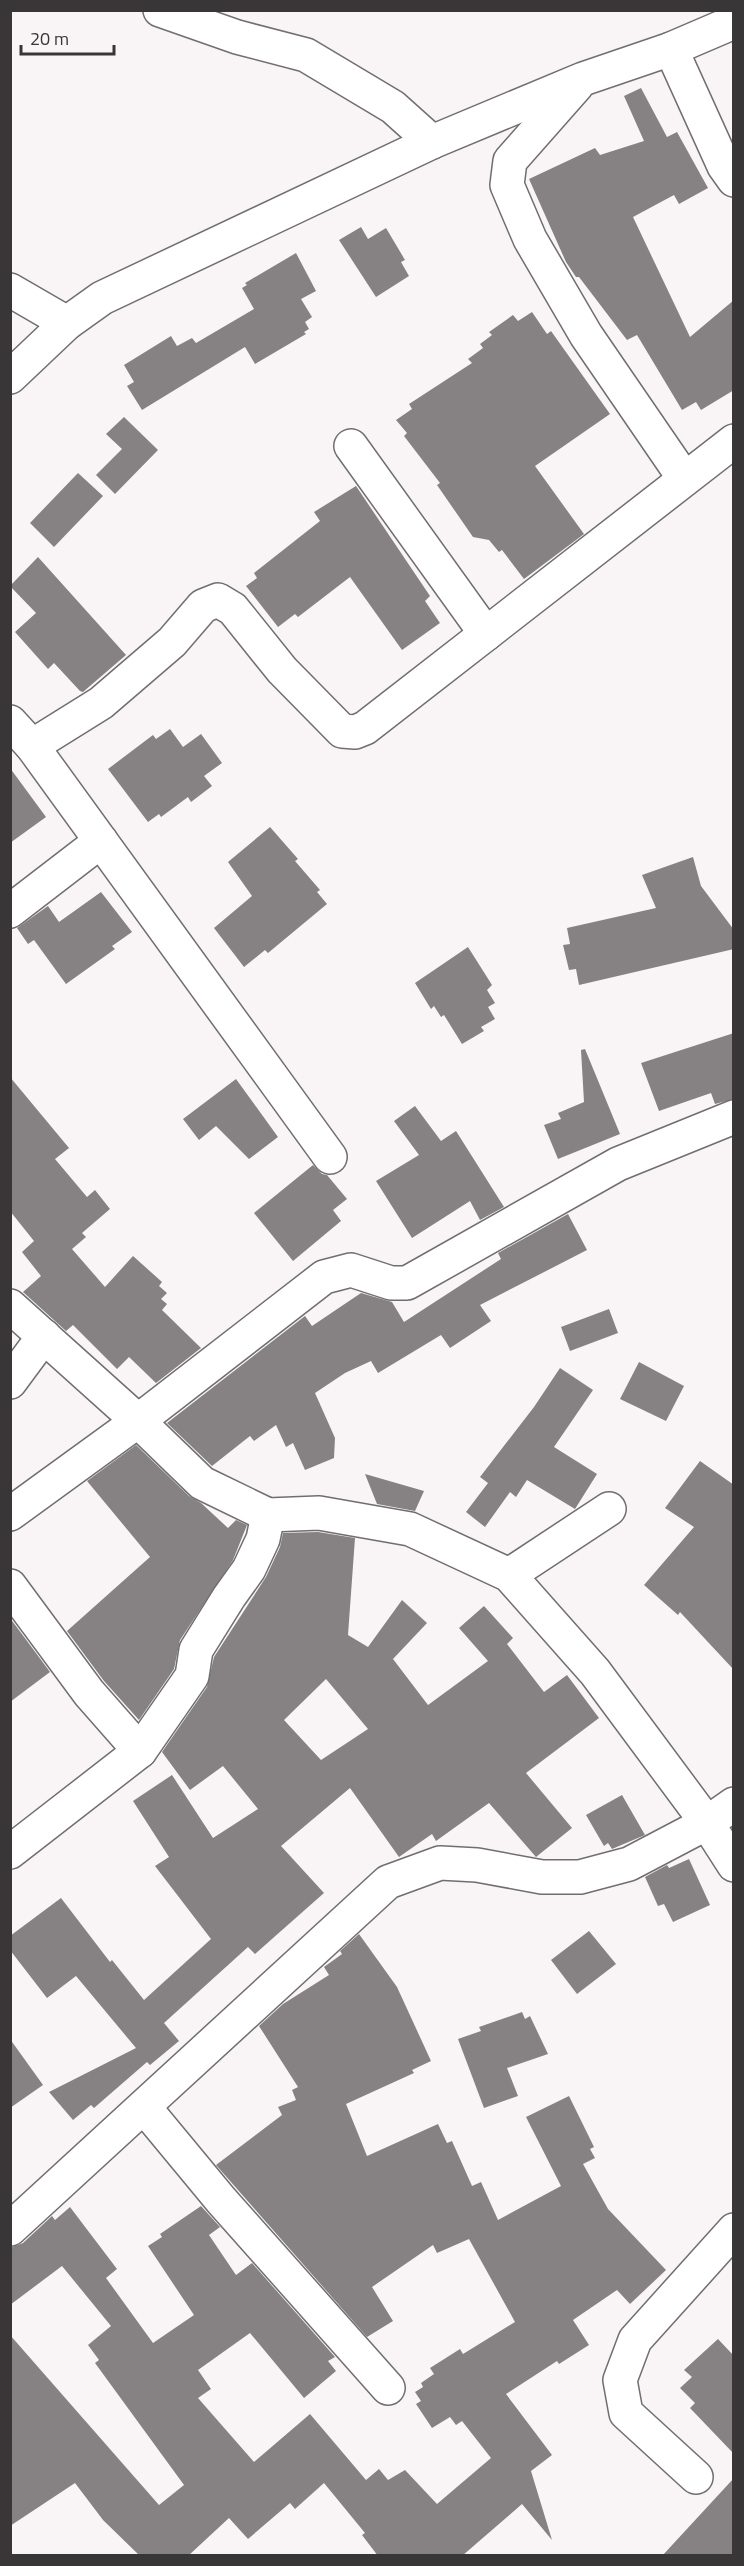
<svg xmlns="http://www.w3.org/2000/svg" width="744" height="2566" font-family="'Titillium Web',sans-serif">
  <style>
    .building { fill: #868284; fill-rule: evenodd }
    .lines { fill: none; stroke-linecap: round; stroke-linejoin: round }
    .minor-casing { stroke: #716e70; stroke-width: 36 }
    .minor { stroke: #fff; stroke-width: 33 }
  </style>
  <rect width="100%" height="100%" fill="#f9f5f7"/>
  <!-- building -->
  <g class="building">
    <polygon points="641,88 667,137 677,132 708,188 679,204 674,195 633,217 690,337 734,300 734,390 701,410 696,402 682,410 637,335 627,340 579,277 576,277 566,262 529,179 595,148 600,155 644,141 624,96"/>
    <polygon points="361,227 368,239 386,228 405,260 401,262 409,276 376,297 339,240"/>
    <polygon points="296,253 316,291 301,299 312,317 305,322 309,329 304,332 306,334 255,364 245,347 142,410 127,386 134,382 124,365 171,336 177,346 192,338 196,343 254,309 242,288 247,285 245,283"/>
    <polygon points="532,312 547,334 551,331 610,414 535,466 584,534 524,579 502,550 499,552 489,540 473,537 437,485 440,483 404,436 407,433 396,420 412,409 409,404 472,363 468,359 483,348 480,344 492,335 489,332 513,315 518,321"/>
    <polygon points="124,417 158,450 115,494 96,475 122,449 106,434"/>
    <polygon points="78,473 103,496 54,547 30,523"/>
    <polygon points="356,486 430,596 425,601 440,623 402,650 350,577 298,617 295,614 278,627 246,586 257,578 254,573 320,521 314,512"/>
    <polygon points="38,557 126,655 83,692 80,691 54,663 48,669 15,632 36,613 10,586"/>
    <polygon points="170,729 183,747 201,734 222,763 204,776 212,786 191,802 188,797 161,817 159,814 148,822 108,769 153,735 156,739"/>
    <polygon points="10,768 46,817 10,843"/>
    <polygon points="270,827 298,859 295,861 320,890 317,892 327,904 268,953 265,950 244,967 214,928 252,896 228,862"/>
    <polygon points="693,857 701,886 734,930 734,949 579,985 576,969 569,970 563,945 570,944 567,928 656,908 642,875"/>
    <polygon points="101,892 132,932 112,946 115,949 66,984 34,940 28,944 17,928 48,906 59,922"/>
    <polygon points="468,947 492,985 487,990 495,1003 488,1007 495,1019 481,1027 484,1031 462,1044 444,1015 441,1017 434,1006 431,1009 415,983"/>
    <polygon points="734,1033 734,1099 715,1104 711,1093 659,1111 641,1063"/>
    <polygon points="585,1049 620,1134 558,1159 544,1125 561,1119 558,1113 584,1102 581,1050"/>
    <polygon points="10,1077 69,1148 55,1159 87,1197 95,1190 110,1209 82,1233 86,1237 72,1249 105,1287 133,1256 162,1282 159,1286 167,1293 161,1299 167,1304 162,1310 201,1348 156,1383 129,1357 117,1369 73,1325 66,1331 23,1292 41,1276 22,1252 34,1241 10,1211"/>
    <polygon points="236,1079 278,1137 249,1159 216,1126 199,1140 183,1119"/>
    <polygon points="415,1106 441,1141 456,1131 504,1207 480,1220 470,1201 412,1238 376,1181 419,1155 394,1121"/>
    <polygon points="313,1165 322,1174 327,1175 347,1199 333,1210 341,1221 293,1261 254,1213"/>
    <polygon points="568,1214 587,1250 480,1305 491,1321 450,1348 441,1335 378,1373 371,1361 345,1373 315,1393 335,1438 334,1458 305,1470 293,1443 286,1447 276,1425 254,1441 250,1436 212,1466 167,1423 305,1316 312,1326 361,1293 392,1302 404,1322 501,1259 498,1253"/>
    <polygon points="609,1309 618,1333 570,1351 561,1327"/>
    <polygon points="639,1362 684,1386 666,1421 620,1399"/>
    <polygon points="560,1368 593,1390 554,1447 597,1474 575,1509 527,1480 516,1497 510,1492 485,1527 466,1512 488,1483 480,1477 534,1407"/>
    <polygon points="136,1445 189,1496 201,1503 228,1528 236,1520 247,1525 233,1560 180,1640 174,1669 139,1720 104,1681 67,1631 150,1557 87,1481"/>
    <polygon points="700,1461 734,1485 734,1670 680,1612 678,1615 644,1585 694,1527 665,1508"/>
    <polygon points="365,1474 424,1491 415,1511 377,1504"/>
    <path d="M318,1532l37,6 -7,97 20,12 34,-47 25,23 -34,36 35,46 60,-44 -29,-33 25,-22 29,32 -6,6 37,48 23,-17 32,43 -73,55 46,55 -36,29 -47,-54 -53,38 -4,-7 -33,23 -49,-69 -69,58 43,47 -69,61 -7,-7 -84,76 15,18 -29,24 -3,-3 -53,46 -3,-3 -18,15 -24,-28 87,-44 -60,-72 -29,22 -37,-48v-14l51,-38 49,64 2,-2 32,40 67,-61 -56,-73 14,-9 -36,-56 39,-26 41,63 45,-29 -35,-43 -33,24 -28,-38 45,-65 7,-30 52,-80 14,-30 3,-14zM326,1679l42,50 -47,31 -37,-40z"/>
    <polygon points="10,1618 50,1672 10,1702"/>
    <polygon points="622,1795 645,1835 612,1849 608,1843 604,1846 586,1815"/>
    <polygon points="689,1859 710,1905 673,1922 664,1904 658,1906 645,1877 667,1865 669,1868"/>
    <polygon points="589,1931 616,1964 577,1994 551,1960"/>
    <polygon points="359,1934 397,1987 431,2061 412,2070 414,2073 346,2104 367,2156 438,2124 447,2143 452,2141 472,2186 481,2182 498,2220 561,2186 526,2117 569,2096 594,2147 590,2149 595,2158 583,2164 608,2209 666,2270 630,2304 617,2290 573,2320 589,2345 559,2364 557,2361 506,2394 552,2455 531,2471 552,2540 522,2504 462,2556 378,2556 362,2535 365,2533 324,2483 295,2509 290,2503 248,2539 229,2518 188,2556 140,2556 103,2520 75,2483 10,2526 10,2335 159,2505 184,2485 95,2363 99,2360 88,2345 111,2326 62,2266 10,2305 10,2248 23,2243 52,2216 55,2220 70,2207 117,2269 106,2278 153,2343 194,2315 148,2246 162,2237 160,2234 201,2206 220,2227 209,2235 236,2275 252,2263 335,2357 328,2361 336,2371 304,2398 250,2333 198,2370 211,2389 198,2398 254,2462 310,2414 366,2480 379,2469 388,2480 405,2470 437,2504 491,2458 462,2421 456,2425 450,2417 432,2428 416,2404 421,2401 415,2392 423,2387 421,2383 434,2374 430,2368 460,2349 463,2354 515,2322 469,2239 437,2253 433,2245 372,2287 393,2321 367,2337 216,2165 282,2115 278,2107 296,2100 292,2090 298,2087 259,2026 283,2004 329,1975 324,1967 342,1954 340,1951"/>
    <polygon points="522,2012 525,2019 530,2016 548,2054 507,2068 518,2096 484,2108 458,2039 481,2031 479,2027"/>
    <polygon points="10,2039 43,2085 10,2108"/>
    <polygon points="718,2339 734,2356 734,2454 690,2408 695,2403 680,2388 692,2377 684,2370"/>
    <polygon points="734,2478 734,2556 662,2556"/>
  </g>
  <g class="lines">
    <defs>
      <g id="minor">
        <polyline points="160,10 237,37 306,55 393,107 432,142"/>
        <polyline points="671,49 724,166 734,180"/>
        <polyline points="577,85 510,161 507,185 530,239 586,335 684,478"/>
        <polyline points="10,290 67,323"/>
        <polyline points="10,377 67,323 102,298 432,142 583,79 671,49 734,22"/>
        <polyline points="351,446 486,634"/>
        <polyline points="10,722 32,746 330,1157"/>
        <polyline points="32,746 101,703 172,642 203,606 218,600 233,609 282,670 342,731 355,732 365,728 734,441"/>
        <polyline points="10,911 101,841"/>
        <polyline points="10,1306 138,1421 202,1483 268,1515 319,1513 410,1529 509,1575 595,1672 707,1823 734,1865"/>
        <polyline points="10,1382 44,1336"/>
        <polyline points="10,1514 138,1421 324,1277 351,1270 391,1283 407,1283 618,1164 734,1117"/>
        <polyline points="509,1575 609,1509"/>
        <polyline points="10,1586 89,1693 140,1751"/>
        <polyline points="10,1852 140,1751 192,1676 196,1650 229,1597 249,1569 263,1539 268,1515"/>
        <polyline points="144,2107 221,2200 388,2388"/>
        <polyline points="10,2229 388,1882 440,1863 477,1865 542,1877 580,1877 629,1864 707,1823 734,1804"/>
        <polyline points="696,2477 626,2413 620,2380 635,2340 734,2230"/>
      </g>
    </defs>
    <!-- minor casing -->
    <use href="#minor" class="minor-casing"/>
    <!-- minor -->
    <use href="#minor" class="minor"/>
  </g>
  <!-- border -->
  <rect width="744" height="2566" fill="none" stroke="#383637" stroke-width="24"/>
  <!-- scale -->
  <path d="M21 45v9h93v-9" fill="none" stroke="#383637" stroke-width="3"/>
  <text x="30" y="45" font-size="18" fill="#383637" stroke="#f9f5f7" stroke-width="4.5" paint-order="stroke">20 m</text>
</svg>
